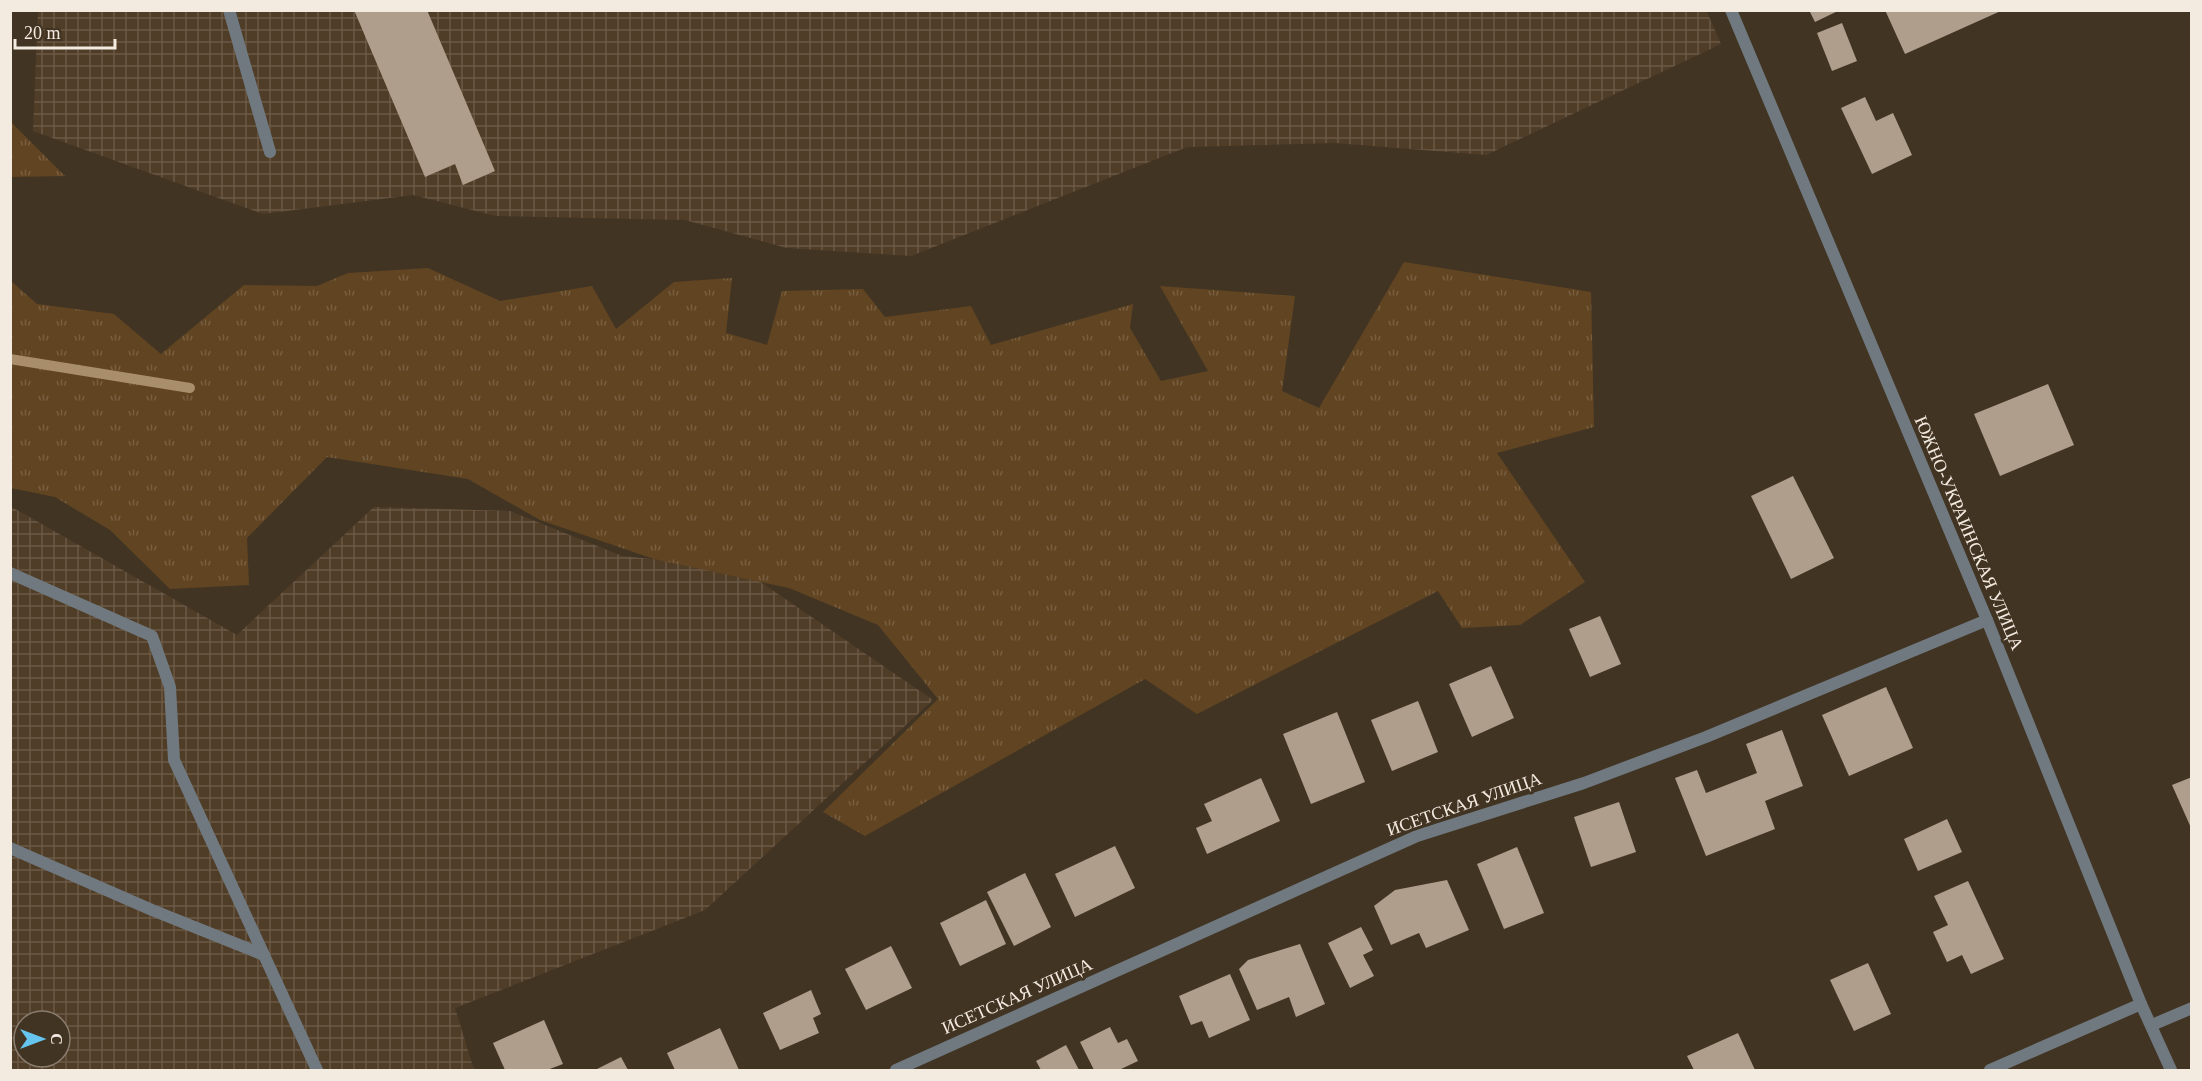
<svg xmlns="http://www.w3.org/2000/svg" width="2202" height="1081" font-family="Georgia,serif">
  <style>
    .industrial { fill: url(#industrial-grid); fill-rule: evenodd }
    .grass { fill: url(#grass-tufts) }
    .lines { fill: none; stroke-linecap: round; stroke-linejoin: round }
    .stream { stroke: #a98e6c; stroke-width: 10 }
    .building { fill: #af9e8b }
    .lane { stroke: #6f797f; stroke-width: 12 }
    .street { stroke: #6f797f; stroke-width: 12 }
    .labels { text-anchor: middle; stroke-width: 6; stroke-linejoin: round; paint-order: stroke }
    .street-label { font-size: 18px; fill: #f3eae0; stroke: #423423 }
  </style>
  <defs>
    <pattern id="industrial-grid" width="8" height="8" patternUnits="userSpaceOnUse" patternTransform="scale(1.5)"><rect width="8" height="8" fill="#503d27"/><path d="M0 4h8M4 0v8" fill="none" stroke="#6a5946"/></pattern>
    <pattern id="grass-tufts" width="24" height="20" patternUnits="userSpaceOnUse" patternTransform="scale(1.5)"><rect width="24" height="20" fill="#614421"/><path d="M3 7l-1-3M5 7V3M7 7l1-3M15 17l-1-3M17 17v-4M19 17l1-3" fill="none" stroke="#785f41"/></pattern>
  </defs>
  <rect width="100%" height="100%" fill="#423423"/>
  <!-- industrial -->
  <g class="industrial">
    <polygon points="1706,10 1721,44 1486,155 1335,143 1187,147 911,256 787,248 685,220 496,216 413,195 263,214 33,131 38,11"/>
    <path d="M10,506l227,129 137,-128 136,4 112,45 118,12 193,132 -228,210 -250,98 19,62h-463zM24,1021h36v36h-36z"/>
  </g>
  <!-- grass -->
  <g class="grass">
    <polygon points="11,122 65,176 11,177"/>
    <polygon points="1404,262 1591,292 1594,427 1497,453 1585,582 1520,625 1462,628 1438,591 1197,714 1145,679 865,836 823,812 938,699 878,625 789,588 654,559 540,520 468,479 327,457 247,538 249,585 170,589 110,530 55,497 11,488 11,281 37,304 114,314 161,354 244,285 317,286 348,273 428,268 500,301 592,286 616,329 674,282 732,278 726,333 767,345 782,291 863,289 885,317 971,306 991,345 1133,304 1130,328 1161,381 1208,371 1160,286 1295,296 1282,391 1319,408"/>
  </g>
  <g class="lines">
    <!-- stream -->
    <polyline class="stream" points="10,359 190,388"/>
  </g>
  <!-- building -->
  <g class="building">
    <polygon points="354,10 427,10 495,171 463,185 455,164 425,177"/>
    <polygon points="1809,10 1840,10 1815,22"/>
    <polygon points="1885,10 2003,10 1905,54"/>
    <polygon points="1842,23 1857,61 1832,71 1817,33"/>
    <polygon points="1865,97 1876,121 1893,113 1912,155 1872,174 1841,108"/>
    <polygon points="2048,384 2074,445 2000,476 1974,414"/>
    <polygon points="1793,476 1834,558 1791,579 1751,496"/>
    <polygon points="1600,616 1621,664 1590,677 1569,629"/>
    <polygon points="1491,666 1514,718 1472,737 1449,684"/>
    <polygon points="1886,687 1913,748 1849,776 1822,715"/>
    <polygon points="1418,701 1438,752 1392,771 1371,720"/>
    <polygon points="1337,712 1365,782 1311,804 1283,734"/>
    <polygon points="1782,730 1803,786 1765,801 1775,829 1706,856 1675,778 1697,770 1706,793 1757,773 1746,744"/>
    <polygon points="2192,777 2192,830 2172,785"/>
    <polygon points="1261,778 1280,821 1207,854 1196,828 1212,821 1204,804"/>
    <polygon points="1619,802 1636,852 1591,867 1574,817"/>
    <polygon points="1947,819 1962,852 1918,871 1904,839"/>
    <polygon points="1115,846 1135,888 1075,917 1055,874"/>
    <polygon points="1517,847 1544,913 1504,929 1477,864"/>
    <polygon points="1025,873 1051,927 1014,946 987,892"/>
    <polygon points="1447,880 1469,930 1426,948 1419,933 1391,945 1374,906 1395,890"/>
    <polygon points="1968,881 2004,959 1971,974 1962,955 1947,962 1933,932 1948,925 1934,896"/>
    <polygon points="986,900 1006,944 960,966 940,923"/>
    <polygon points="1361,927 1373,950 1363,955 1374,976 1350,988 1328,943"/>
    <polygon points="1300,944 1325,1004 1296,1017 1289,997 1257,1010 1239,969 1248,960"/>
    <polygon points="891,946 912,988 866,1010 845,969"/>
    <polygon points="1868,963 1891,1014 1854,1031 1830,980"/>
    <polygon points="1230,974 1250,1020 1209,1038 1202,1021 1191,1025 1179,996"/>
    <polygon points="811,990 821,1014 813,1018 819,1033 780,1050 763,1013"/>
    <polygon points="544,1020 563,1064 547,1070 505,1070 493,1043"/>
    <polygon points="1110,1027 1118,1043 1127,1039 1138,1061 1119,1070 1094,1070 1080,1042"/>
    <polygon points="720,1028 739,1070 675,1070 667,1053"/>
    <polygon points="1738,1033 1755,1070 1694,1070 1687,1056"/>
    <polygon points="1066,1045 1079,1070 1041,1070 1036,1061"/>
    <polygon points="621,1057 628,1070 595,1070"/>
  </g>
  <g class="lines">
    <!-- lane -->
    <g class="lane">
      <polyline points="229,10 270,152"/>
      <polyline points="10,573 152,636 170,687 174,760 317,1070"/>
      <polyline points="10,848 152,910 264,955"/>
    </g>
    <!-- street -->
    <g class="street">
      <polyline points="1731,10 1987,620 2141,1004 2171,1070"/>
      <polyline points="2152,1025 2192,1008"/>
      <polyline points="896,1070 1417,836 1584,783 1706,737 1987,620"/>
      <polyline points="1990,1070 2141,1004"/>
    </g>
  </g>
  <g class="labels">
    <!-- street labels -->
    <g class="street-label">
      <text transform="translate(1969 533) rotate(67)" y="6">ЮЖНО-УКРАИНСКАЯ УЛИЦА</text>
      <text transform="translate(1464 804) rotate(-19)" y="6">ИСЕТСКАЯ УЛИЦА</text>
      <text transform="translate(1017 996) rotate(-24)" y="6">ИСЕТСКАЯ УЛИЦА</text>
    </g>
  </g>
  <!-- border -->
  <rect width="2202" height="1081" fill="none" stroke="#f3eae0" stroke-width="24"/>
  <!-- north arrow -->
  <g transform="translate(42 1039) rotate(90)"><circle r="28" fill="#423423" stroke="#897d6f" stroke-width="1.5"/>
  <path d="M0-4.5L10 22L0 15L-10 22Z" fill="#65c5ef"/>
  <text y="-9" font-size="16" font-weight="bold" text-anchor="middle" fill="#f3eae0">С</text>
  </g>
  <!-- scale -->
  <path d="M15 39v9h100v-9" fill="none" stroke="#f3eae0" stroke-width="3"/>
  <text x="24" y="39" font-size="18" fill="#f3eae0" stroke="#423423" stroke-width="4.5" paint-order="stroke">20 m</text>
</svg>
